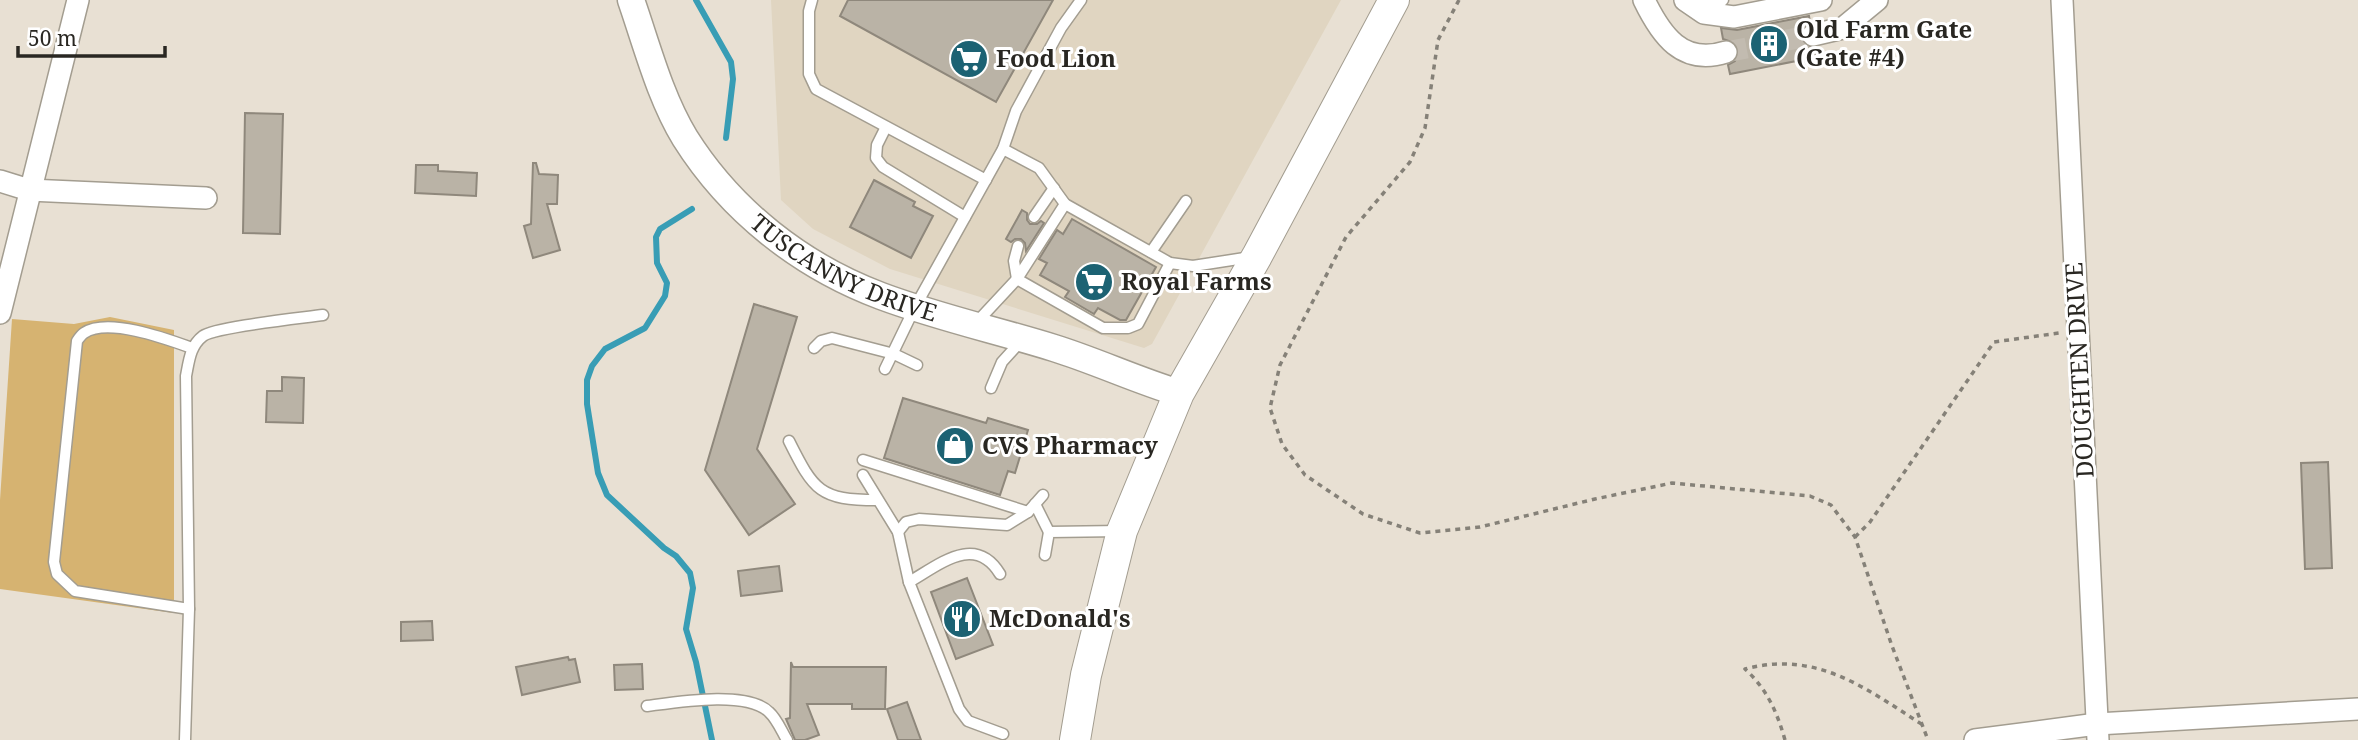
<svg xmlns="http://www.w3.org/2000/svg" width="2358" height="740" font-family="'Noto Serif',serif">
  <style>
    .built { fill: #e0d5c1 }
    .green { fill: #d6b371 }
    .lines { fill: none; stroke-linecap: round; stroke-linejoin: round }
    .stream { stroke: #389db5; stroke-width: 6 }
    .building { fill: #bab3a6; stroke: #8f887c; stroke-width: 2 }
    .minor-tunnel { stroke: #c2bbb0; stroke-width: 21; stroke-dasharray: 21 10; stroke-linecap: butt }
    .service-casing { stroke: #a39d90; stroke-width: 13 }
    .minor-casing { stroke: #a39d90; stroke-width: 24 }
    .tertiary-casing { stroke: #a39d90; stroke-width: 29 }
    .secondary-casing { stroke: #a39d90; stroke-width: 32 }
    .path { stroke: #858178; stroke-width: 3.5; stroke-dasharray: 5 5; stroke-linecap: butt }
    .service { stroke: #fff; stroke-width: 10 }
    .minor { stroke: #fff; stroke-width: 21 }
    .tertiary { stroke: #fff; stroke-width: 26 }
    .secondary { stroke: #fff; stroke-width: 30 }
    .labels { text-anchor: middle; stroke-width: 6; stroke-linejoin: round; paint-order: stroke }
    .poi-label { font-size: 24px; font-weight: bold; fill: #292722; stroke: #fff; text-anchor: start }
    .street-label { font-size: 24px; fill: #292722; stroke: #fff }
  </style>
  <rect width="100%" height="100%" fill="#e8e0d3"/>
  <!-- built -->
  <polygon class="built" points="771,0 1341,0 1152,344 1144,348 890,269 813,229 781,200"/>
  <!-- green -->
  <polygon class="green" points="110,317 174,330 174,613 0,589 0,500 12,319 74,324"/>
  <g class="lines">
    <!-- stream -->
    <g class="stream">
      <polyline points="696,0 731,62 733,79 726,138"/>
      <polyline points="692,209 660,229 656,237 657,263 667,283 665,296 645,328 605,349 592,366 587,380 587,404 598,473 607,495 664,548 676,556 690,573 693,588 686,629 696,662 712,740"/>
    </g>
  </g>
  <!-- building -->
  <g class="building">
    <polygon points="848,0 1053,0 996,102 840,16"/>
    <polygon points="1809,16 1810,22 1804,26 1800,37 1804,44 1815,48 1817,57 1730,74 1728,65 1735,61 1739,50 1735,43 1723,39 1721,28 1737,30"/>
    <polygon points="245,113 283,114 280,234 243,233"/>
    <polygon points="533,163 536,163 539,174 558,175 557,204 547,204 560,250 533,258 524,226 531,224"/>
    <polygon points="416,165 438,165 438,171 477,173 476,196 415,193"/>
    <polygon points="874,180 915,202 913,206 933,216 911,258 850,227"/>
    <polygon points="1022,210 1027,213 1027,220 1030,224 1037,224 1041,221 1044,223 1026,251 1025,243 1021,239 1015,239 1011,242 1006,239"/>
    <polygon points="1072,219 1156,267 1126,320 1120,320 1098,308 1094,314 1065,297 1069,291 1040,275 1047,263 1039,259 1057,230 1063,234"/>
    <polygon points="754,304 797,317 757,449 795,504 749,535 705,470"/>
    <polygon points="282,377 304,378 303,423 266,422 267,391 282,391"/>
    <polygon points="903,398 986,423 988,418 1028,430 1015,473 1008,471 1000,495 884,458"/>
    <polygon points="2328,462 2332,568 2305,569 2301,463"/>
    <polygon points="779,566 782,591 741,596 738,571"/>
    <polygon points="967,578 993,645 956,659 931,592"/>
    <polygon points="432,621 433,640 401,641 401,622"/>
    <polygon points="568,657 569,660 575,659 580,682 522,695 516,667"/>
    <polygon points="791,662 793,667 886,667 885,709 852,709 852,704 807,704 819,735 805,740 795,740 786,719 790,718"/>
    <polygon points="642,664 643,689 615,690 614,665"/>
    <polygon points="907,702 921,740 898,740 887,709"/>
  </g>
  <g class="lines">
    <!-- minor-tunnel -->
    <polyline class="minor-tunnel" points="1726,52 1813,35"/>
    <defs>
      <g id="service">
        <polyline points="812,0 809,11 809,74 816,89 986,180"/>
        <polyline points="1703,5 1719,4 1723,0"/>
        <polyline points="886,127 877,145 876,158 883,167 965,217"/>
        <polyline points="1003,149 1039,168 1065,204 1170,263 1193,266 1251,257"/>
        <polyline points="1034,217 1054,188"/>
        <polyline points="1018,246 1014,261 1017,279 1103,328 1128,328 1138,324 1170,263"/>
        <polyline points="1151,252 1186,201"/>
        <polyline points="976,323 1017,279 1065,204"/>
        <polyline points="814,348 821,341 832,338 894,354 917,365"/>
        <polyline points="885,369 915,307 1003,149 1016,111 1061,28 1081,0"/>
        <polyline points="991,388 1002,362 1021,341"/>
        <path d="M789,441c25,50 31,59 88,59"/>
        <polyline points="863,460 1028,512"/>
        <polyline points="863,475 898,532 909,582"/>
        <polyline points="1035,504 1049,532"/>
        <polyline points="898,532 906,522 919,519 1007,525 1028,512 1043,495"/>
        <polyline points="1045,555 1049,532 1121,531"/>
        <path d="M1000,574c-25,-41 -61,-9 -91,8l50,127 9,12 35,13"/>
        <path d="M189,609l-114,-18 -18,-17 -3,-12 23,-221c2,-3 4,-6 7,-8 24,-16 83,6 108,15"/>
        <path d="M647,706c30,-4 100,-16 122,6 8,7 13,20 18,28"/>
        <path d="M185,740l4,-131 -3,-233c3,-15 4,-30 17,-40 12,-9 99,-18 120,-21"/>
      </g>
      <g id="minor">
        <path d="M1644,0c17,35 38,66 82,52"/>
        <polyline points="1685,0 1704,13 1734,17 1821,0"/>
        <polyline points="2062,0 2098,740"/>
        <polyline points="1813,35 1843,28 1877,0"/>
        <polyline points="0,181 29,190 206,198"/>
        <polyline points="0,313 78,0"/>
        <polyline points="1975,740 2097,724 2358,709"/>
      </g>
      <g id="tertiary">
        <path id="s1" d="M631,0c16,46 29,97 54,138 46,73 116,128 196,158 56,21 115,34 173,52 42,13 82,32 125,45"/>
      </g>
      <polyline id="secondary" points="1075,740 1086,675 1122,531 1179,393 1257,256 1394,0"/>
    </defs>
    <!-- service casing -->
    <use href="#service" class="service-casing"/>
    <!-- minor casing -->
    <use href="#minor" class="minor-casing"/>
    <!-- tertiary casing -->
    <use href="#tertiary" class="tertiary-casing"/>
    <!-- secondary casing -->
    <use href="#secondary" class="secondary-casing"/>
    <!-- path -->
    <g class="path">
      <polyline points="1459,0 1438,40 1425,128 1410,162 1346,237 1280,365 1270,408 1282,444 1305,475 1363,514 1420,533 1480,527 1595,499 1672,483 1810,496 1831,505 1855,537 1892,646 1928,740"/>
      <polyline points="1855,537 1870,522 1994,342 2059,333"/>
      <path d="M1785,740c-8,-28 -18,-51 -40,-71 72,-19 120,19 178,56"/>
    </g>
    <!-- service -->
    <use href="#service" class="service"/>
    <!-- minor -->
    <use href="#minor" class="minor"/>
    <!-- tertiary -->
    <use href="#tertiary" class="tertiary"/>
    <!-- secondary -->
    <use href="#secondary" class="secondary"/>
  </g>
  <!-- icons -->
  <defs>
    <symbol id="building-disc" viewBox="-11 -11 22 22"><circle r="9.5" fill="#1c6273" stroke="#fff"/><path d="M-4-6H4V6H1V3H-1V6H-4ZM-2.5-4.3h1.7v1.8h-1.7ZM.8-4.3h1.7v1.8H.8ZM-2.5-1h1.7V.8h-1.7ZM.8-1h1.7V.8H.8Z" fill="#fff"/></symbol>
    <symbol id="supermarket-disc" viewBox="-11 -11 22 22"><circle r="9.5" fill="#1c6273" stroke="#fff"/><path d="M-6-5.5h2.5l.6 2H6L4.5 2H-2.5L-4.4-4H-6ZM-1.5 3.2a1.3 1.3 0 1 0 .1 0ZM3 3.2a1.3 1.3 0 1 0 .1 0Z" fill="#fff"/></symbol>
    <symbol id="shop-disc" viewBox="-11 -11 22 22"><circle r="9.5" fill="#1c6273" stroke="#fff"/><path d="M-5-2.5h2.3a2.7 3.5 0 0 1 5.4 0H5L5.5 6h-11ZM-1.5-2.5h3a1.5 2.3 0 0 0-3 0Z" fill="#fff"/></symbol>
    <symbol id="restaurant-disc" viewBox="-11 -11 22 22"><circle r="9.5" fill="#1c6273" stroke="#fff"/><path d="M-5-6h1v4h1v-4h1v4h1v-4h1v5L-1.5 .5V6h-2V.5L-5-1ZM5-6V6H3V1.5H1.5Q1.5-4 5-6Z" fill="#fff"/></symbol>
  </defs>
  <g fill-rule="evenodd">
    <use href="#building-disc" x="1747" y="22" width="44" height="44"/>
    <use href="#supermarket-disc" x="947" y="37" width="44" height="44"/>
    <use href="#supermarket-disc" x="1072" y="260" width="44" height="44"/>
    <use href="#shop-disc" x="933" y="424" width="44" height="44"/>
    <use href="#restaurant-disc" x="940" y="597" width="44" height="44"/>
  </g>
  <g class="labels">
    <!-- poi labels -->
    <g class="poi-label">
      <text x="1796" y="38">Old Farm Gate<tspan x="1796" dy="28">(Gate #4)</tspan></text>
      <text x="996" y="67">Food Lion</text>
      <text x="1121" y="290">Royal Farms</text>
      <text x="982" y="454">CVS Pharmacy</text>
      <text x="989" y="627">McDonald's</text>
    </g>
    <!-- street labels -->
    <g class="street-label">
      <text dy="8" stroke="none"><textPath href="#s1" startOffset="359">TUSCANNY DRIVE</textPath></text>
      <text transform="translate(2080 370) rotate(-93)" y="8">DOUGHTEN DRIVE</text>
    </g>
  </g>
  <!-- scale -->
  <path d="M18 46v10h147v-10" fill="none" stroke="#292722" stroke-width="3.5"/>
  <text x="28" y="46" font-size="21" fill="#292722" stroke="#ffffff" stroke-width="5" paint-order="stroke">50 m</text>
</svg>
